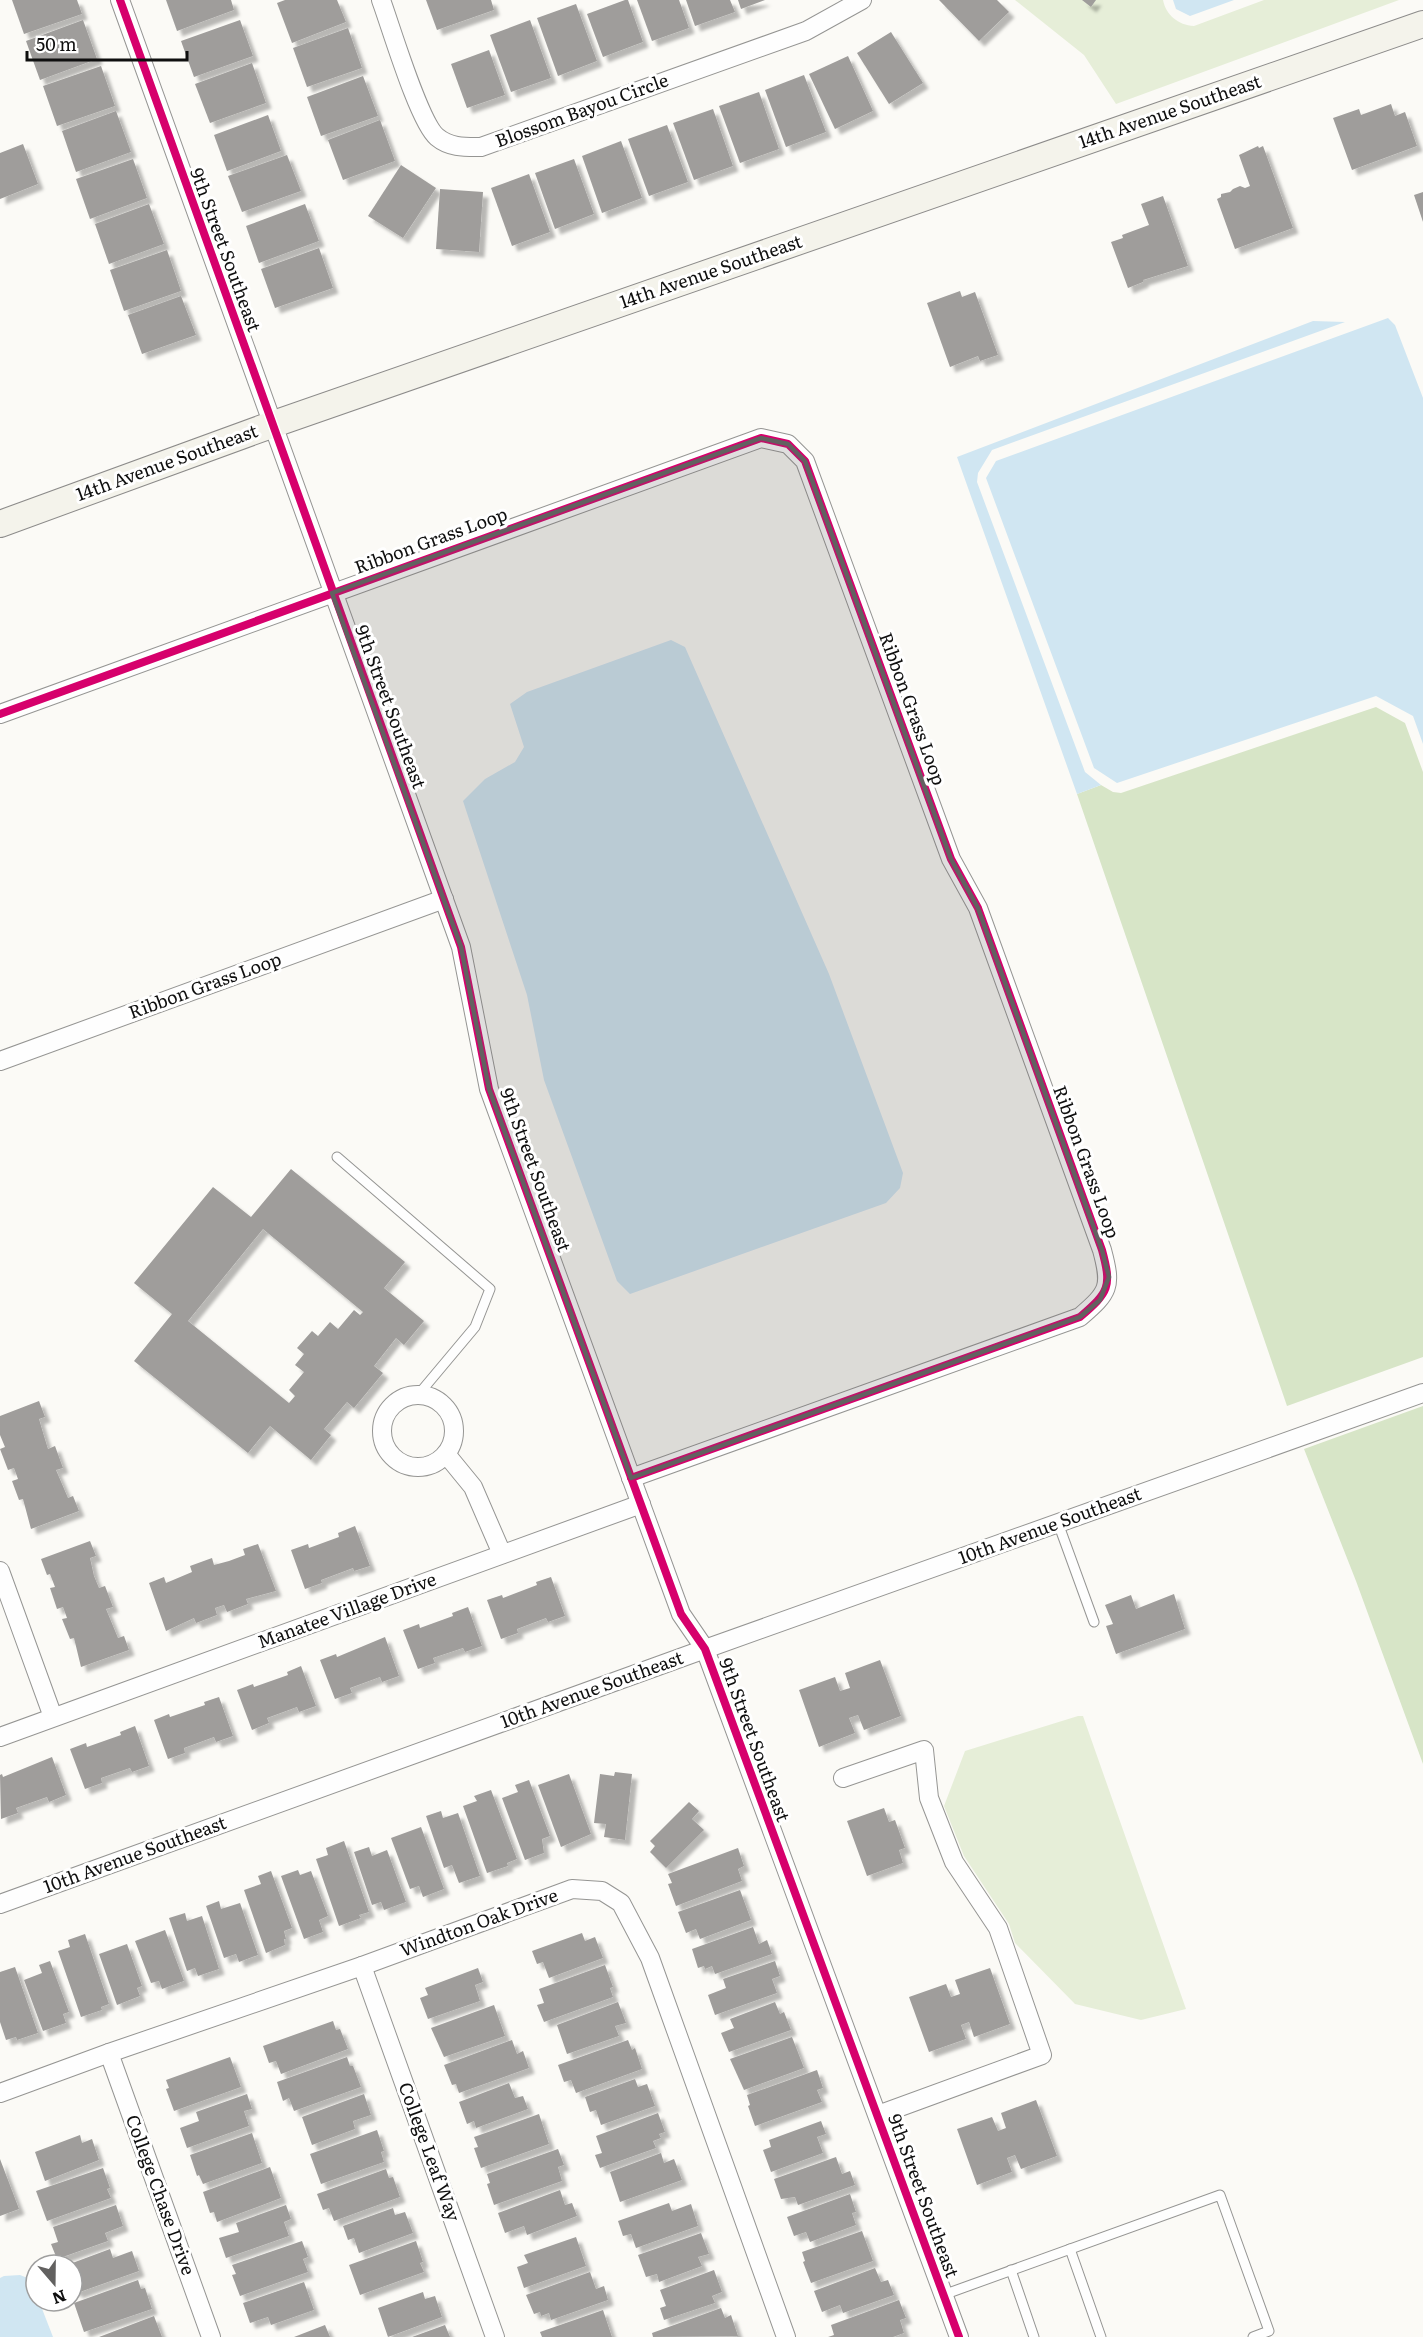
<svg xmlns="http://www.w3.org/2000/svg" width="1423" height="2337" font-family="Literata,serif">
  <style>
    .green { fill: #e6eed8 }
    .forest { fill: #d7e5c7 }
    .water { fill: #d0e6f2 }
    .building { fill: #9f9d9b; fill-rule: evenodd; filter: url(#shadow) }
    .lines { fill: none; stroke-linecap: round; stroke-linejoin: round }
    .lane-casing { stroke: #959593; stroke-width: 11 }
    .street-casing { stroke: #959593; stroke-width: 20 }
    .secondary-casing { stroke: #8c8b8a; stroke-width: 28 }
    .lane { stroke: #fefefe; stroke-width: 9 }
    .street { stroke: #fefefe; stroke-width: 18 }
    .secondary { stroke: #f4f3eb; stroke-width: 26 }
    .cycleway-casing { stroke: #fff; stroke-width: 11 }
    .cycleway { stroke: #d6006c; stroke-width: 8 }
    .marked { fill: #626160; fill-opacity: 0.2; stroke: #626160; stroke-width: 4.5; stroke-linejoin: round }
    .labels { text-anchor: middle; stroke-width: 6; stroke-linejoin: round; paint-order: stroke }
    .street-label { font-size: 18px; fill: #0f0f0f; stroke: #fff }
  </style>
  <defs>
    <filter id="shadow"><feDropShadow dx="5.5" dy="5.5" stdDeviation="1.5" flood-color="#0004"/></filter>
  </defs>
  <rect width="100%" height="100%" fill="#fbfaf6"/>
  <!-- green -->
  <g class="green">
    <path d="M1015,0h148c3,15 15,25 31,26l70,-26h135l-283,104 -32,-49z"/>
    <polygon points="1078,1716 1083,1716 1186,2009 1141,2020 1075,2004 1015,1943 1009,1924 964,1856 944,1806 965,1751"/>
  </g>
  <!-- forest -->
  <g class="forest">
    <polygon points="1376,707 1405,723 1423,772 1423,1357 1287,1406 1077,794 1101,785 1113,792 1121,793"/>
    <polygon points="1423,1406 1423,1764 1356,1581 1304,1449"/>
  </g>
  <!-- water -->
  <g class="water">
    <polygon points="1173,0 1234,0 1190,16 1176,9"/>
    <polygon points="1388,318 1395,325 1423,398 1423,744 1413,716 1376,696 1117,783 1094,768 986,478 996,461"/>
    <polygon points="1313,321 1345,322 992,450 978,473 977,482 1085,772 1101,785 1077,794 957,457"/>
    <polygon points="671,640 685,647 829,974 903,1173 900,1188 886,1203 630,1294 617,1281 544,1080 527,995 463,801 485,779 515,762 524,747 510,704 527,692"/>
    <polygon points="20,2275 30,2279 36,2294 36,2301 39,2301 53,2337 0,2337 0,2278 4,2276"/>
  </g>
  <!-- building -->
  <g class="building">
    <polygon points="12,0 77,0 82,14 24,34"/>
    <polygon points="166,0 231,0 234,10 177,31"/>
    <polygon points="285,0 337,0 346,22 292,43 277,3"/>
    <polygon points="426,0 491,0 494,10 437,30"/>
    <polygon points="625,0 628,0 643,42 603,57 587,14"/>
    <polygon points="637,0 679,0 689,28 652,41"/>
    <polygon points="686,0 730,0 735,12 695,26"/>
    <polygon points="738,0 765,0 741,9"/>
    <polygon points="939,0 997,0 1009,12 979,41"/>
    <polygon points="1082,0 1096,0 1091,7"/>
    <polygon points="576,4 597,61 558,76 537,18"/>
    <polygon points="83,20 97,59 40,80 26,41"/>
    <polygon points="240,20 253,56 194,77 181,41"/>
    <polygon points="530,20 551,78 511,92 490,35"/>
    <polygon points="348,28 362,68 307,87 293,48"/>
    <polygon points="891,32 923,83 889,104 857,53"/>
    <polygon points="489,50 505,95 467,108 451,64"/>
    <polygon points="848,56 873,111 835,129 809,74"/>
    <polygon points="252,63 266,103 210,123 195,84"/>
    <polygon points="101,66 115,106 57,126 43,86"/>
    <polygon points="804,75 826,132 786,147 765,90"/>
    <polygon points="363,76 378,116 321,136 307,97"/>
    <polygon points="759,92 779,149 740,163 719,106"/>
    <polygon points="1391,104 1395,116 1405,112 1417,146 1352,170 1333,118 1359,109 1361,115"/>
    <polygon points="713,109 733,166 694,180 673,123"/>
    <polygon points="116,111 131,152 76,172 62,131"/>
    <polygon points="268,115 281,151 227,171 214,135"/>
    <polygon points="380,120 395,161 343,180 328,140"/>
    <polygon points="667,125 688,182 649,196 628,139"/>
    <polygon points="621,141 642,198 602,213 582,156"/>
    <polygon points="23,144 38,184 0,199 0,153"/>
    <polygon points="1258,146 1259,148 1263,146 1293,228 1235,249 1217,199 1221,197 1221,194 1230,192 1233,189 1240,186 1245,188 1250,186 1239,155"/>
    <polygon points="287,155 301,191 242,212 228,176"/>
    <polygon points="133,159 147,198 90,219 76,179"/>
    <polygon points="574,159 594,214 555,229 535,173"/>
    <polygon points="401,165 436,188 403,238 368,216"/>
    <polygon points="529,174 550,232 512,246 491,188"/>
    <polygon points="440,189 483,192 479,252 436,249"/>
    <polygon points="1423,192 1423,222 1414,195"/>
    <polygon points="1163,196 1188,266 1143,280 1143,282 1128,288 1111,242 1123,238 1122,235 1149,225 1141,204"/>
    <polygon points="149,204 164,244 109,264 95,224"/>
    <polygon points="305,204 319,241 259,263 246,226"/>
    <polygon points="319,248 333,288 275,308 261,269"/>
    <polygon points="167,250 181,291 124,311 110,270"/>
    <polygon points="960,291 962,297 975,292 998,355 980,361 978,356 950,367 927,303"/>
    <polygon points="181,296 196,335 142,354 128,315"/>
    <path d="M291,1169l114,93 -21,26 40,33 -20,24 -8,-7 -22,28 9,7 -29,35 -7,-6 -23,27 7,6 -20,25 -41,-34 -22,27 -114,-92 38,-47 -38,-31 79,-96 38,30zM263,1229l100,83 -3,3 -6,-5 -16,19 -8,-7 -12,14 -6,-5 -15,17 7,6 -9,11 9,7 -15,18 6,6 -6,7 -101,-82z"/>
    <polygon points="39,1401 45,1417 39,1419 44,1436 48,1449 55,1446 63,1468 56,1470 68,1498 73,1496 79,1511 31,1529 23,1499 19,1500 12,1481 18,1479 14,1468 8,1470 0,1449 5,1447 0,1435 0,1416"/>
    <polygon points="355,1526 370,1566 354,1571 353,1568 321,1580 322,1583 305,1589 291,1550 308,1544 309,1548 339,1537 338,1533"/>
    <polygon points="90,1541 96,1556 90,1558 94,1576 99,1588 105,1586 113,1607 106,1609 118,1638 124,1636 129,1650 81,1667 74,1638 70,1639 62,1619 67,1618 63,1607 57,1609 50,1588 55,1587 50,1574 47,1575 41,1559"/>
    <polygon points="258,1544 276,1591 246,1599 248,1604 227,1612 224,1605 215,1608 217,1615 196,1623 194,1618 166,1631 149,1583 164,1577 166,1583 192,1572 190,1566 212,1558 214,1565 229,1561 245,1555 243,1549"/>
    <polygon points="551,1577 565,1616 548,1622 546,1618 517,1629 518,1633 501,1639 487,1600 502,1595 503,1598 537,1585 536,1582"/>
    <polygon points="1174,1594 1185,1629 1116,1654 1106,1626 1113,1624 1105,1605 1131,1595 1136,1609"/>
    <polygon points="468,1607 482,1646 465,1652 463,1648 433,1658 435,1663 418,1669 403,1630 419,1624 420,1628 453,1616 452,1613"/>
    <polygon points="385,1637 399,1676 382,1682 380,1677 350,1688 352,1693 335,1699 320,1660 336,1654 337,1657"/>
    <polygon points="880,1660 901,1716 864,1730 858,1715 849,1718 855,1733 819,1747 799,1690 835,1677 840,1691 850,1688 845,1673"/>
    <polygon points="301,1666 316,1706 299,1712 297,1707 267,1718 269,1723 252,1730 237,1690 253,1684 254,1687 288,1675 287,1672"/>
    <polygon points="219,1697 233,1736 216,1742 214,1737 184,1748 185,1753 168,1759 154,1720 169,1714 170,1717 205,1705 204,1702"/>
    <polygon points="135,1726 149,1766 132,1772 130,1768 101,1778 102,1783 85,1789 70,1749 86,1743 87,1747 121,1735 120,1732"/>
    <polygon points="52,1757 66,1795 49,1802 47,1797 16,1808 18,1813 1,1819 0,1775 2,1774 3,1777"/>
    <polygon points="615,1772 632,1774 625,1840 604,1837 606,1824 594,1823 600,1774 614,1776"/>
    <polygon points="569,1774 591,1834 561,1847 538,1785"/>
    <polygon points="529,1780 550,1836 542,1839 544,1853 525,1860 502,1798 518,1792 515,1785"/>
    <polygon points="491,1790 517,1859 507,1863 508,1866 487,1873 463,1806 477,1801 474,1796"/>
    <polygon points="689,1802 699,1811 692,1819 704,1830 666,1868 650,1852 655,1846 650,1841"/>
    <polygon points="884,1808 889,1822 895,1820 905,1848 899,1850 903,1863 867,1876 847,1821"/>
    <polygon points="441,1811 443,1818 458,1813 480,1876 459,1883 452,1865 444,1868 426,1816"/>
    <polygon points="421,1827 444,1889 423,1897 419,1886 410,1889 391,1838"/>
    <polygon points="344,1841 369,1912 359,1915 361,1918 339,1926 316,1859 328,1855 326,1848"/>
    <polygon points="369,1847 372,1856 387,1850 406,1902 384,1910 381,1902 372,1905 354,1852"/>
    <polygon points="738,1848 744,1866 738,1869 742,1881 676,1906 668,1884 672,1883 668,1874"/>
    <polygon points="298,1870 300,1875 311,1871 328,1916 319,1920 323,1932 304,1939 281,1876"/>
    <polygon points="271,1871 292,1928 284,1931 286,1939 284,1939 285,1945 266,1953 244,1890 261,1884 258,1876"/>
    <polygon points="740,1890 751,1920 700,1939 696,1929 686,1933 678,1912"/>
    <polygon points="219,1901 221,1909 240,1903 258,1955 239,1962 236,1954 224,1958 206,1906"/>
    <polygon points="185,1913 187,1921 202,1916 219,1969 198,1976 195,1968 187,1971 169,1918"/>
    <polygon points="753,1927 759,1944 767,1940 772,1954 715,1974 712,1966 705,1969 704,1966 698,1968 692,1949"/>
    <polygon points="165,1930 184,1981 162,1989 159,1981 151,1983 135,1941"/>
    <polygon points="582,1933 585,1941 595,1937 603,1958 549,1978 543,1962 537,1964 532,1951"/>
    <polygon points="85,1934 109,2004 101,2007 102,2010 81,2017 58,1951 70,1947 68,1940"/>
    <polygon points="127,1944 142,1986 137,1988 140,1996 117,2005 99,1954"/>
    <polygon points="50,1961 69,2012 63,2014 66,2023 43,2031 24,1980 42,1973 39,1965"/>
    <polygon points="775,1961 780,1976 772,1979 777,1993 715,2015 708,1995 726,1988 723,1979"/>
    <polygon points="605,1965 613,1987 610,1988 613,1997 544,2022 537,2005 544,2003 539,1989"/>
    <polygon points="15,1967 38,2033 17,2040 16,2037 6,2040 0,2022 0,1972"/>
    <polygon points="478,1968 483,1982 475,1985 480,2001 428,2019 420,1998 428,1995 425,1988"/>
    <polygon points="990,1968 1010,2024 974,2037 969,2022 961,2025 966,2039 929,2052 909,1997 946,1984 951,1997 960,1994 955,1980"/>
    <polygon points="618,2002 626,2023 615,2026 619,2036 567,2054 557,2025"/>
    <polygon points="775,2002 780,2014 784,2012 791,2030 729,2052 721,2033 734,2028 730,2019"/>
    <polygon points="494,2005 505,2036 444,2057 431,2028"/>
    <polygon points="333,2021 336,2030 340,2029 348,2049 281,2074 276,2061 269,2063 263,2046"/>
    <polygon points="792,2037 804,2068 744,2090 730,2059"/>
    <polygon points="512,2040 517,2054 523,2051 529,2068 459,2093 456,2084 452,2085 444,2065"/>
    <polygon points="628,2040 632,2050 635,2048 642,2069 576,2093 571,2080 564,2082 558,2065"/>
    <polygon points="230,2057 241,2087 174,2111 166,2089 169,2088 166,2080"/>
    <polygon points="347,2057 350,2066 353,2066 361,2087 294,2111 289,2098 283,2101 277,2082"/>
    <polygon points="817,2070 823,2088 817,2090 822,2102 755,2126 748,2106 750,2105 747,2095"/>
    <polygon points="635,2079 638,2087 647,2084 655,2106 601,2125 596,2110 590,2112 585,2097"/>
    <polygon points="509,2083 515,2098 523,2096 528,2109 476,2128 474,2121 467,2124 459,2102"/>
    <polygon points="247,2094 252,2109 244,2111 249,2126 187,2148 180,2128 199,2121 196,2112"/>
    <polygon points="364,2094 371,2115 353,2121 355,2129 312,2145 302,2117"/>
    <polygon points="1036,2100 1057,2156 1021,2169 1015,2155 1007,2158 1012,2172 977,2185 957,2129 992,2117 998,2131 1006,2128 1001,2113"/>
    <polygon points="658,2113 665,2132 659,2134 661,2138 653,2141 656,2148 600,2168 595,2155 602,2153 596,2136"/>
    <polygon points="539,2114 549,2144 481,2168 474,2148 478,2147 474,2137"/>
    <polygon points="821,2121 826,2134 817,2137 823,2153 771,2172 763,2150 771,2147 769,2140"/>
    <polygon points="377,2130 384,2151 381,2152 384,2162 321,2184 310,2154"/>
    <polygon points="252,2133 262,2163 203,2184 199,2175 197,2176 190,2155"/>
    <polygon points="80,2135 82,2143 92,2139 99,2160 45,2181 35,2152"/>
    <polygon points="558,2149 564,2165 558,2167 562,2181 494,2205 487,2184 490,2183 487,2174"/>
    <polygon points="661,2153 664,2163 674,2159 682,2180 620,2202 610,2172"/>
    <polygon points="836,2157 842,2174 850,2171 855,2185 798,2205 795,2197 781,2199 774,2179"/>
    <polygon points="0,2159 19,2209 0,2216"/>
    <polygon points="270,2167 281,2198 217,2222 214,2212 210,2213 203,2192"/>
    <polygon points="103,2168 110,2188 107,2189 111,2198 47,2221 36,2191"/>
    <polygon points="386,2169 389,2178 393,2177 400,2197 334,2221 329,2208 323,2210 317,2194"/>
    <polygon points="560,2190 565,2205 572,2203 577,2216 527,2235 524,2226 505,2233 498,2213"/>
    <polygon points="850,2194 856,2212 852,2213 856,2225 810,2242 806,2232 794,2236 787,2217"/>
    <polygon points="669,2203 672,2211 691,2204 698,2226 636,2248 631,2234 623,2236 618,2221"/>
    <polygon points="116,2205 123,2226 105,2233 108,2241 57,2259 51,2244 58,2242 53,2227"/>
    <polygon points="286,2205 291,2219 284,2222 289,2236 226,2258 219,2238 239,2232 236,2223"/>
    <polygon points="393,2208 395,2215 405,2212 413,2233 359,2253 354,2238 348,2240 343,2226"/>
    <polygon points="862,2231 873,2261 811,2283 803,2262 805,2261 802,2252"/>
    <polygon points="701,2233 709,2254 698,2257 702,2266 659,2282 657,2274 646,2277 638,2255"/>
    <polygon points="576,2237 586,2266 524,2288 517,2267 528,2263 524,2255"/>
    <polygon points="302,2241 308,2257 303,2259 308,2272 240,2296 232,2275 236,2274 232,2265"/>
    <polygon points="416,2241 423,2262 420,2263 424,2272 360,2295 349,2265"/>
    <polygon points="110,2249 113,2258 132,2251 139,2271 77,2293 76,2290 72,2291 72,2265 67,2265"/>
    <polygon points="875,2268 881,2282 888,2280 894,2295 843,2313 840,2305 822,2312 814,2291"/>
    <polygon points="714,2270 722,2292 712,2296 715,2303 664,2320 660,2308 666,2306 660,2290"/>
    <polygon points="590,2272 596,2289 604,2286 608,2300 551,2320 549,2313 541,2316 540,2312 534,2314 526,2295"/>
    <polygon points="138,2280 141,2289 145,2288 152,2309 84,2332 74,2303"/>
    <polygon points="304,2282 314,2310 271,2325 268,2317 250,2323 243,2303"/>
    <polygon points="423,2292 425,2299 435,2296 442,2317 388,2337 378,2308"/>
    <polygon points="899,2300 906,2318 900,2320 904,2333 893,2337 828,2337 834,2335 831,2325"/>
    <polygon points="721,2308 725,2318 731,2315 738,2336 653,2337 652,2333"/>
    <polygon points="603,2310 612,2337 542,2337 540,2332"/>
    <polygon points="154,2316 162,2337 99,2337"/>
    <polygon points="325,2325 330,2337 294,2337"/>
    <polygon points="445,2325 450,2337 412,2337"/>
  </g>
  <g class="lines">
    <defs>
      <g id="lane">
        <polyline points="337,1157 490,1289 475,1327 418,1395"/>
        <polyline points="1058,1523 1094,1622"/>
        <polyline points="1070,2249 1101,2337"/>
        <polyline points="1011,2270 1034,2337"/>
        <polyline points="943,2295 1220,2195 1269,2331 1253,2337"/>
      </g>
      <g id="street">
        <polyline points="120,0 461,947 489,1089 681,1614 705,1649 959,2337"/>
        <path d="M381,0c10,27 38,122 56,137 13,11 29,10 44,10l325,-116 56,-31"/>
        <path d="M0,714l761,-276 27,6 17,17 146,398 27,49 124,342c10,37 7,42 -22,67l-449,161"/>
        <polyline points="0,1061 444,899"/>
        <circle cx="418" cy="1431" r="36"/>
        <polyline points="446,1454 473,1487 502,1554"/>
        <polyline points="0,1571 53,1717"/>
        <polyline points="0,1737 641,1504"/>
        <polyline points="843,1778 924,1750 929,1798 954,1862 998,1928 1042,2055 878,2115"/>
        <polyline points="0,1904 705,1649 1423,1393"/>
        <polyline points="362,1966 495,2337"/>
        <polyline points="109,2053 211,2337"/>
        <polyline points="0,2093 109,2053 362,1966 572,1889 602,1891 621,1903 650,1958 786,2337"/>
      </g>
      <polyline id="secondary" points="0,524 271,425 1423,24"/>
    </defs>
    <!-- lane casing -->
    <use href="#lane" class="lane-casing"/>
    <!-- street casing -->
    <use href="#street" class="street-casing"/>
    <!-- secondary casing -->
    <use href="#secondary" class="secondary-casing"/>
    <!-- lane -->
    <use href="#lane" class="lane"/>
    <!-- street -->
    <use href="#street" class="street"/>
    <!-- secondary -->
    <use href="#secondary" class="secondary"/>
    <defs>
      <g id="cycleway">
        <polyline points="120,0 461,947 489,1089 681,1614 705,1649 959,2337"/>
        <path d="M0,714l761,-276 27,6 17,17 146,398 27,49 124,342c10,37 7,42 -22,67l-449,161"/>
      </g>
    </defs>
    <!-- cycleway casing -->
    <use href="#cycleway" class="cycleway-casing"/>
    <!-- cycleway -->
    <use href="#cycleway" class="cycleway"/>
  </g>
  <!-- marked area -->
  <path class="marked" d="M761,438l27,6 17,17 146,398 27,49 124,342 7,27 -9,23 -20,17 -449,161 -142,-389 -28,-142 -129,-354z"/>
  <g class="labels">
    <!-- street labels -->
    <g class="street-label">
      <text transform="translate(582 111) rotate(-20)" y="6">Blossom Bayou Circle</text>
      <text transform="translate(1170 112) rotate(-19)" y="6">14th Avenue Southeast</text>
      <text transform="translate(225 250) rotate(70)" y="6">9th Street Southeast</text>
      <text transform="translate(711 272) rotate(-19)" y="6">14th Avenue Southeast</text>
      <text transform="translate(167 463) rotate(-20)" y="6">14th Avenue Southeast</text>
      <text transform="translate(431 541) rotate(-20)" y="6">Ribbon Grass Loop</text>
      <text transform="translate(390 707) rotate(70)" y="6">9th Street Southeast</text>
      <text transform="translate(912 709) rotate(70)" y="6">Ribbon Grass Loop</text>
      <text transform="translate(205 986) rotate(-20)" y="6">Ribbon Grass Loop</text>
      <text transform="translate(1086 1162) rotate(70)" y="6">Ribbon Grass Loop</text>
      <text transform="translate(535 1170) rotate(70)" y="6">9th Street Southeast</text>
      <text transform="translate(1050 1526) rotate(-20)" y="6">10th Avenue Southeast</text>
      <text transform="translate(347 1611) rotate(-20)" y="6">Manatee Village Drive</text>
      <text transform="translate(592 1690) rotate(-20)" y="6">10th Avenue Southeast</text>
      <text transform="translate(754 1740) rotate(70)" y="6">9th Street Southeast</text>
      <text transform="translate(135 1855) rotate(-20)" y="6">10th Avenue Southeast</text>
      <text transform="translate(479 1923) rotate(-20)" y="6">Windton Oak Drive</text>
      <text transform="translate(429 2152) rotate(70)" y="6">College Leaf Way</text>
      <text transform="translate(160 2195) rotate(70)" y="6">College Chase Drive</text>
      <text transform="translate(923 2196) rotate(70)" y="6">9th Street Southeast</text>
    </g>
  </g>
  <!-- north arrow -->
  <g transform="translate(54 2283) rotate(160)"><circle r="28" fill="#ffffff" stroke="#9f9f9f" stroke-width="1.5"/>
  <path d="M0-4.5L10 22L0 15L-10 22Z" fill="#626160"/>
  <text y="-9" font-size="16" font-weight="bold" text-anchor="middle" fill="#0f0f0f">N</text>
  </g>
  <!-- scale -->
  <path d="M27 51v9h160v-9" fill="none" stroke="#0f0f0f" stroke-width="3"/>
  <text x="36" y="51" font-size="18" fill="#0f0f0f" stroke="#ffffff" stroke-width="4.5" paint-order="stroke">50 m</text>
</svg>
